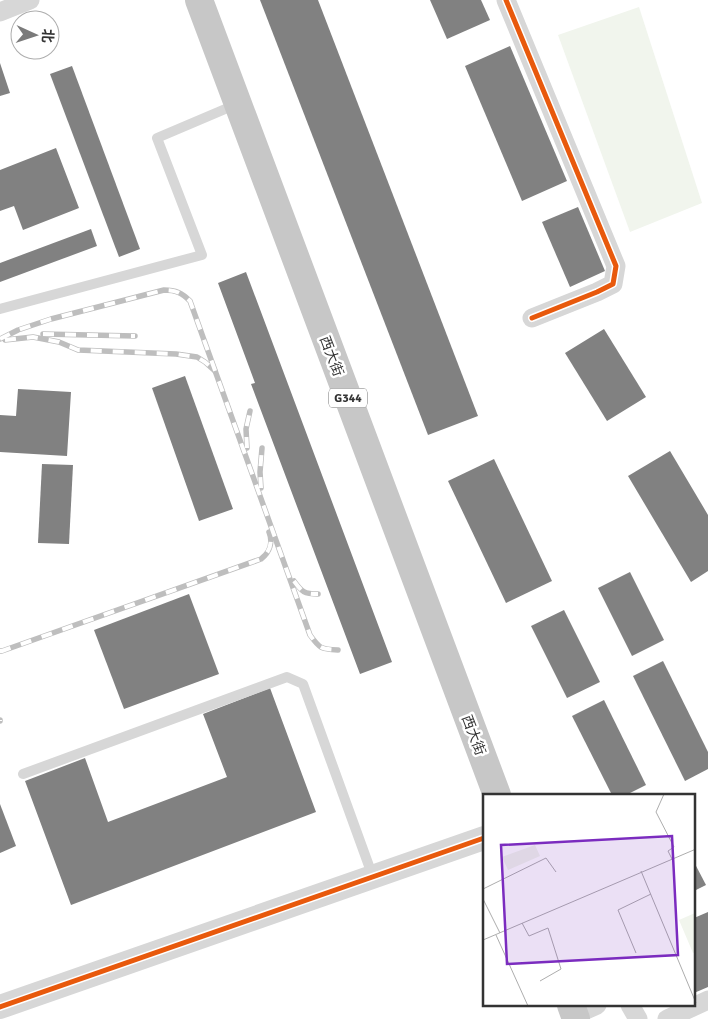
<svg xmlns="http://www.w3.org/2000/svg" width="708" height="1019" font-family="Signika,'Noto Sans SC',sans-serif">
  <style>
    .green { fill: #f1f5ed }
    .building { fill: #818181 }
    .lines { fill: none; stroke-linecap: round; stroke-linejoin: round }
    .service { stroke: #d7d7d7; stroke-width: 10 }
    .minor { stroke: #d7d7d7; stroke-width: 19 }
    .tertiary { stroke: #d7d7d7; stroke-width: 24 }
    .trunk { stroke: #c7c7c7; stroke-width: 28 }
    .rail-casing { stroke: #bebebe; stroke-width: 5.5 }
    .rail { stroke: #fff; stroke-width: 4; stroke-dasharray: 11; stroke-linecap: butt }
    .cycleway-casing { stroke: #fff; stroke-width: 8 }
    .cycleway { stroke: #e8590c; stroke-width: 5 }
    .labels { text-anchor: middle; stroke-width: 5; stroke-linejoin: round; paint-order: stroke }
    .shield { fill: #fff; stroke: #707070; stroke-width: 1 }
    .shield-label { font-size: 12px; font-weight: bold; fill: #333 }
    .street-label { font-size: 14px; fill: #333; stroke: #fff }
    .inset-road { fill: none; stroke: #adadad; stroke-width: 1 }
    .view { fill: #7b2cbf; fill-opacity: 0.15; stroke: #7b2cbf; stroke-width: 2.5 }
    .inset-edge { fill: none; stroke: #333; stroke-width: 2.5 }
  </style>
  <rect width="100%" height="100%" fill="#fff"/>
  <!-- green -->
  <polygon class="green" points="639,7 702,203 630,232 558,35"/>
  <!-- building -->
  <g class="building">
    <polygon points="260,0 318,0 478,416 428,435"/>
    <polygon points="430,0 481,0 490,20 447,39"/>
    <polygon points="510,46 567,181 522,201 465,66"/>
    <polygon points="0,63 10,93 0,96"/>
    <polygon points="72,66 140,249 119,257 50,74"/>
    <polygon points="56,148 79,208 23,230 14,206 0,211 0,170"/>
    <polygon points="578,207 605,271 570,287 542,222"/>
    <polygon points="91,229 97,246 0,282 0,263"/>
    <polygon points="246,272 392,662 360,674 251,384 255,383 218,283"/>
    <polygon points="604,329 646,397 607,421 565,353"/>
    <polygon points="185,376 233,509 199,521 152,388"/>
    <polygon points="18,389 71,392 67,456 0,452 0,415 16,416"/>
    <polygon points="670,451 708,515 708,571 691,582 628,476"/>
    <polygon points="494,459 552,581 506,603 448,481"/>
    <polygon points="42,464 73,465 69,544 38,543"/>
    <polygon points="630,572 664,640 632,656 598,588"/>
    <polygon points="189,594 219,674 124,709 94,630"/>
    <polygon points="564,610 600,682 567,698 531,626"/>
    <polygon points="663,661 708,752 708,769 685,781 633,676"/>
    <polygon points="270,688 316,812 71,905 25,781 85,758 108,822 227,777 203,714"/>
    <polygon points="604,700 646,785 626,795 612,795 572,716"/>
    <polygon points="0,804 16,846 0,853"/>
    <polygon points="694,862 706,885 694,891"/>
    <polygon points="708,912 708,987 694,993 694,918"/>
  </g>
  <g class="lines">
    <!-- service -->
    <g class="service">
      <polyline points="0,309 202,255 157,138 237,104"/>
      <polyline points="23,774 287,677 303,684 373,877"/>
    </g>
    <!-- minor -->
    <g class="minor">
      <polyline points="506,0 616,266 613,284 597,292 532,318"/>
      <polyline points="0,12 30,0"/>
      <polyline points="630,1005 638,1019"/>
      <polyline points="575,1015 597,1005"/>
      <polyline points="667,1019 708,1000"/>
    </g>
    <!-- tertiary -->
    <polyline class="tertiary" points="0,1007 484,838"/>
    <!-- trunk -->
    <g class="trunk">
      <polyline points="199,0 497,795"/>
      <polyline points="571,1005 576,1019"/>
    </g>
    <defs>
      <g id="rail">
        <polyline points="43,334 135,336"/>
        <path d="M0,339l18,-9 33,-11 113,-29c12,0 18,3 26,11l120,334c10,14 11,14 28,15"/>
        <polyline points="5,340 33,337 59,342 78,350 176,354 197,357 205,362 215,371"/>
        <polyline points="247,448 246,429 250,411"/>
        <polyline points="261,488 260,472 262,448"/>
        <path d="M294,581c8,11 10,13 24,13"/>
        <path d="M0,651h2l259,-92c9,-7 12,-17 8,-27"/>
        <polyline points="0,720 0,721"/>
      </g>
    </defs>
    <!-- rail casing -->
    <use href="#rail" class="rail-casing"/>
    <!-- rail -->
    <use href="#rail" class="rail"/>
    <defs>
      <g id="cycleway">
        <polyline points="506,0 616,266 613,284 597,292 532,318"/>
        <polyline points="0,1007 484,838"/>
      </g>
    </defs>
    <!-- cycleway casing -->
    <use href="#cycleway" class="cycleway-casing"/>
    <!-- cycleway -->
    <use href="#cycleway" class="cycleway"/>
  </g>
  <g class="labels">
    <!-- shield labels -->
    <rect class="shield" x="329" y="388.5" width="38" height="19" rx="4"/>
    <g class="shield-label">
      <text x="348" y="402">G344</text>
    </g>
    <!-- street labels -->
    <g class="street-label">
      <text transform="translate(332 356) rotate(69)" y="5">西大街</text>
      <text transform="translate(474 735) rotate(69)" y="5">西大街</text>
    </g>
  </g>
  <!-- overview -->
  <g transform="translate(483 794)">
    <rect width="212" height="212" fill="#fff"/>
    <path d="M52,51l5,11 -32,14 -6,-13zM212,119v39l-2,1 -14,-33z" fill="#f1f5ed"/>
    <path class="inset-road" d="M181,0l-8,18 18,35 -6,4 4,8M158,77l55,132M0,95l63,-31 10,14M0,105l17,34M39,129l7,13 19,-8 13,41 -21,12M13,141l32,71M0,146l213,-91M153,159l-18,-43 33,-16"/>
    <path class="view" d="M189,42l6,119 -171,9 -6,-119z"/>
    <rect width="212" height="212" class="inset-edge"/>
  </g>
  <!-- north arrow -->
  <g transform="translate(35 35) rotate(93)"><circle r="24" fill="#ffffff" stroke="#adadad"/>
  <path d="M0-4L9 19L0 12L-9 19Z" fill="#7a7a7a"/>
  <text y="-8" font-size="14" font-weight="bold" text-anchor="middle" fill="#333333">北</text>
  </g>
</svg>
